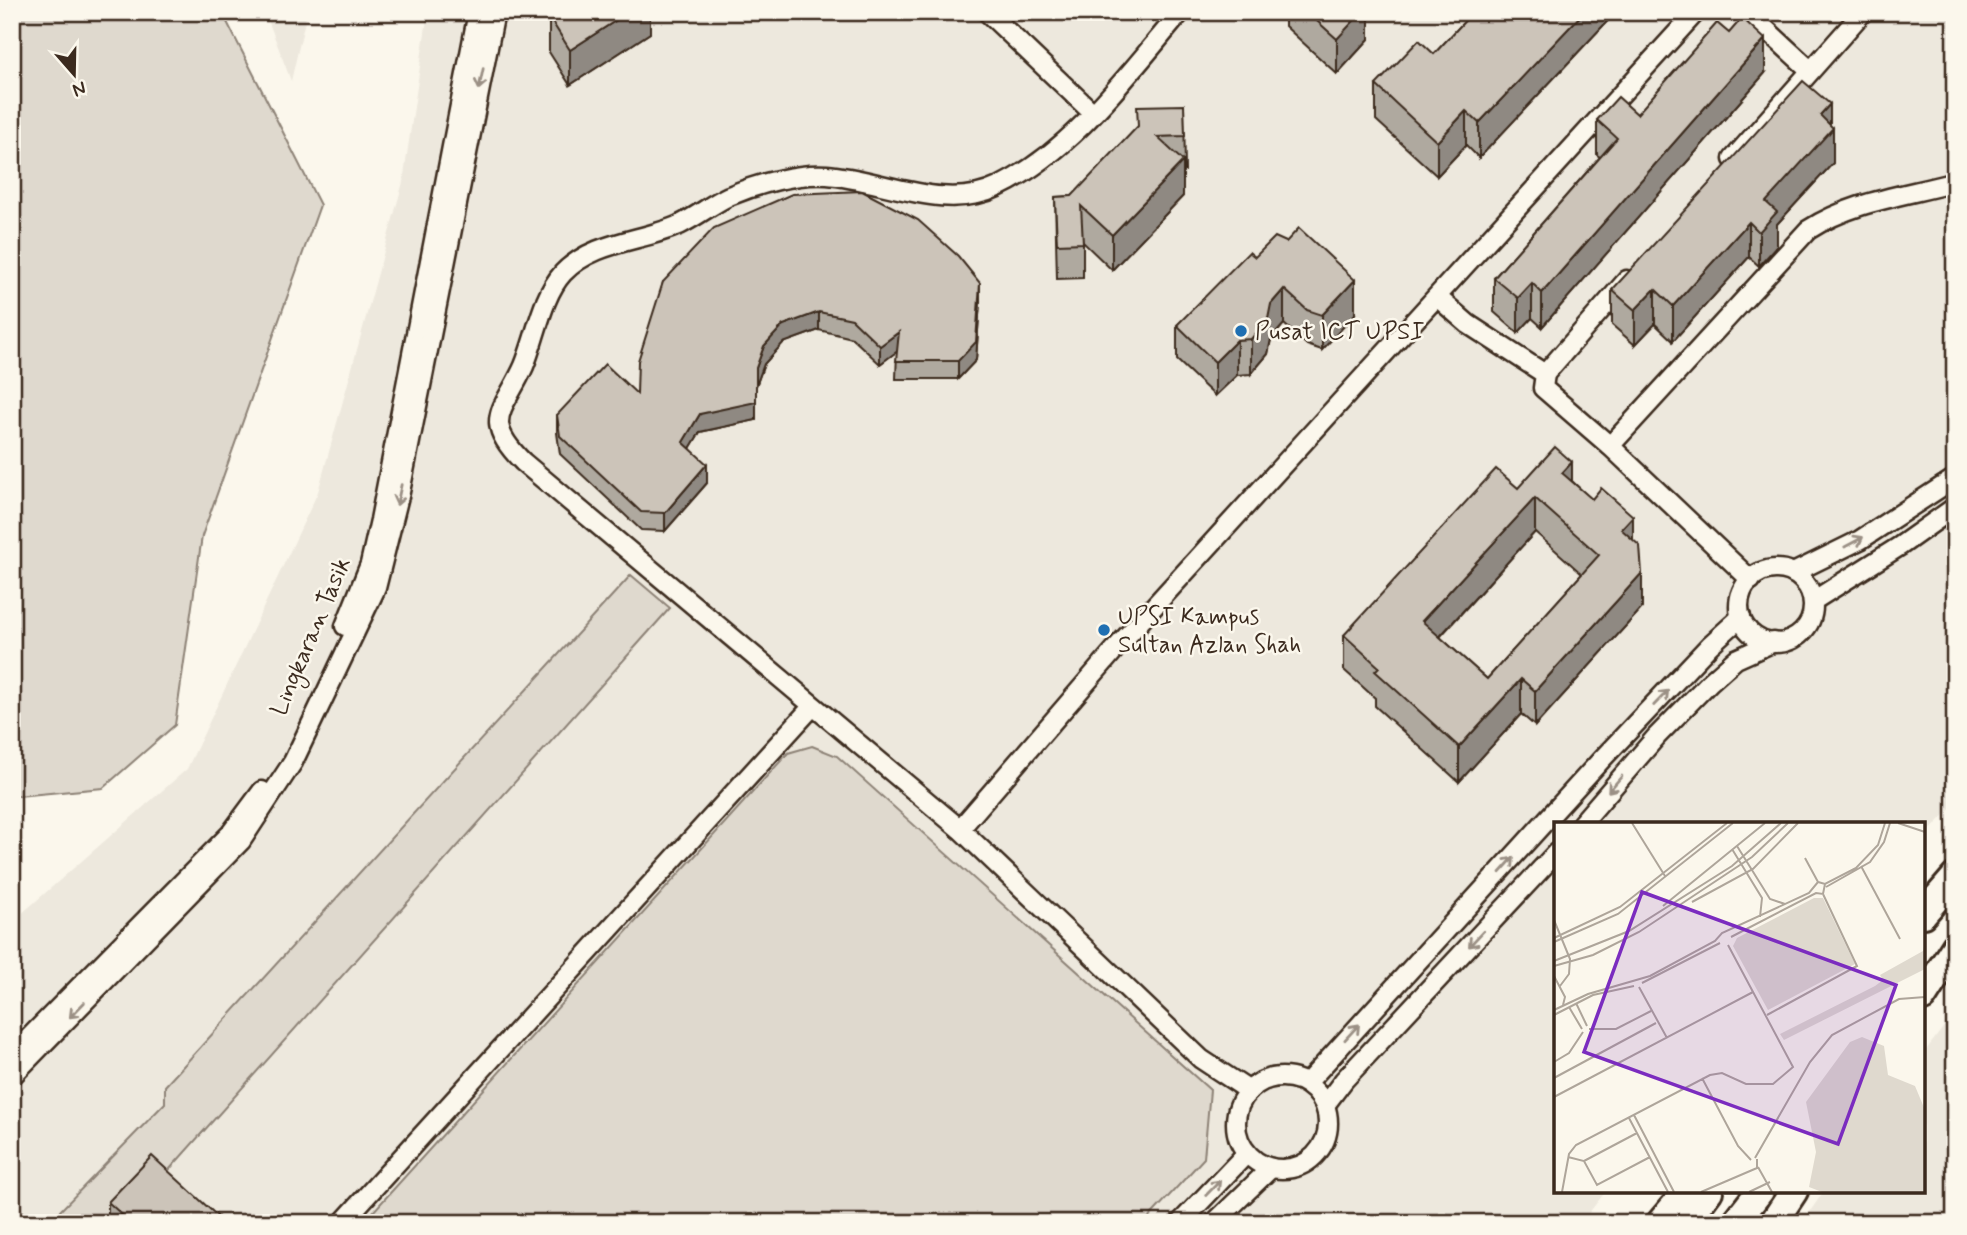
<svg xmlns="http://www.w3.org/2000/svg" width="1967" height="1235" font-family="Mynerve,sans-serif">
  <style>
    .built { fill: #ede8dd }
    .green { fill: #dfd9ce; stroke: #8d8276; stroke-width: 2 }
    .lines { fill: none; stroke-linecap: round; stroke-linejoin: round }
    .street-casing { stroke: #3b2a1e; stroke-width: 23 }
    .secondary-casing { stroke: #3b2a1e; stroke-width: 32 }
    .street { stroke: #fbf7ec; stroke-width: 18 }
    .secondary { stroke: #fbf7ec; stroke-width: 26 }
    .wall { fill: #afa99f; stroke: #3b2a1e; stroke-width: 2; fill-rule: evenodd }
    .shaded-wall { fill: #8f8982; stroke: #3b2a1e; stroke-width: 2 }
    .building { fill: #ccc4b9; stroke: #3b2a1e; stroke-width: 2; fill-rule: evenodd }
    .oneway { stroke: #9b9085 }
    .poi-dot { fill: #1f6fb2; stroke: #fbf7ec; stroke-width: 2.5 }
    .labels { text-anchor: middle; stroke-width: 5; stroke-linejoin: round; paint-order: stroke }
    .poi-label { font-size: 24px; fill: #3b2a1e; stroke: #fbf7ec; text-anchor: start }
    .street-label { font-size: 24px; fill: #3b2a1e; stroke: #fbf7ec }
    .inset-road { fill: none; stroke: #aea59a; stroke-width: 2 }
    .view { fill: #7b2cbf; fill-opacity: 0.15; stroke: #7b2cbf; stroke-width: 3.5 }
    .inset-edge { fill: none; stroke: #3b2a1e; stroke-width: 3.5 }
  </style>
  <rect width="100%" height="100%" fill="#fbf7ec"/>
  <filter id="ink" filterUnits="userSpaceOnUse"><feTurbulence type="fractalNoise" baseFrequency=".0143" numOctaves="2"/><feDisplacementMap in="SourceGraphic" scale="14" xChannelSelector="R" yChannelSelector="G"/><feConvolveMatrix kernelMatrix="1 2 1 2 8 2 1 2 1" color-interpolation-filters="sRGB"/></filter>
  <g filter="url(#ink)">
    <!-- built -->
    <g class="built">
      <polygon points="265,12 307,12 291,81"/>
      <polygon points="428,12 1955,12 1955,804 1923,838 1923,824 1556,824 1556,1191 1606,1191 1581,1223 12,1223 12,922 187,769 318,492 403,182"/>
      <polygon points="1955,1012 1955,1223 1802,1223 1824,1191 1923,1191 1923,1054"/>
    </g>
    <!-- green -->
    <g class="green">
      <polygon points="12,12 222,12 320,205 202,536 175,725 103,788 18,796 12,795"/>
      <polygon points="631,575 670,608 161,1179 144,1171 107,1223 25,1223 34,1212 59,1212 165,1103 165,1086"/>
      <polygon points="812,746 837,756 1210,1090 1204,1158 1144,1223 363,1223 788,753"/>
    </g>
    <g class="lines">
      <defs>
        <g id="street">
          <polyline points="987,12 1093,113"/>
          <path d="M1181,12c-53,62 -108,139 -183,175 -53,26 -116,-8 -171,-12 -30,-2 -70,9 -98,21 -17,8 -33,21 -50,29 -39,17 -85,16 -116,48 -21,23 -27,64 -39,93 -20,45 -44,53 -1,96l437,367 241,230 47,31"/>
          <polyline points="1747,12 1810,70"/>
          <polyline points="1733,159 1863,12"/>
          <polyline points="1437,297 1468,324 1545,374 1543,388 1610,446 1751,580"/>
          <polyline points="1545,374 1627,280"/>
          <path d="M1610,446l198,-216c45,-29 96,-34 147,-48"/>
          <circle cx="1776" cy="606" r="37"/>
          <polyline points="1793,573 1860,540 1955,478"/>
          <polyline points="1813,601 1900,546 1955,507"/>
          <polyline points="345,626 370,564 380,520 478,12"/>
          <polyline points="1581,824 1657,736 1710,682 1736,659 1774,642"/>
          <polyline points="960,829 1117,647 1696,12"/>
          <polyline points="12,1055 230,834 262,791"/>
          <polyline points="12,1076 241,841 293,762 376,588 400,492 495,12"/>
          <circle cx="1282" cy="1123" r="46"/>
          <polyline points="1307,1083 1602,759 1710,645 1741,617"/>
          <polyline points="1325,1105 1344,1080 1556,853"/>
          <polyline points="342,1223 812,707"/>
          <polyline points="1180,1223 1246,1154"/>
          <polyline points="1214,1223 1271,1168"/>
        </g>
        <g id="secondary">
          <polyline points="1923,914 1955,877"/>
          <polyline points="1923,997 1955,947"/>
          <polyline points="1660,1223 1687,1191"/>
          <polyline points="1685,1223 1709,1191"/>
          <polyline points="1735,1223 1760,1191"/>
          <polyline points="1773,1223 1794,1191"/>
        </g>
      </defs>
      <!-- street casing -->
      <use href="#street" class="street-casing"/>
      <!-- secondary casing -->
      <use href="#secondary" class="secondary-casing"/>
      <!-- street -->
      <use href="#street" class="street"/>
      <!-- secondary -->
      <use href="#secondary" class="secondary"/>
    </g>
    <!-- wall -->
    <g class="wall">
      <polygon points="650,12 650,33 570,85 549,52 549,17"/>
      <polygon points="1285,12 1369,12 1369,39 1337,74 1285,26"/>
      <polygon points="1473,12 1616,12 1479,158 1466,145 1437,176 1376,120 1376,85 1434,54"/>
      <polygon points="1765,73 1542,327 1532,318 1518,333 1494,312 1494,278 1600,157 1597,155 1597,120 1637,114"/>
      <polygon points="1184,105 1185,171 1183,171 1183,196 1112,270 1083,242 1083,278 1057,279 1055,197 1072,196"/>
      <polygon points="1830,125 1833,163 1777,224 1777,246 1759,266 1749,257 1673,341 1655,324 1635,345 1612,325 1612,290"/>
      <polygon points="1255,257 1355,314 1322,350 1307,345 1284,324 1271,339 1268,354 1251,374 1237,375 1215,396 1177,360 1177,325"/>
      <polygon points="663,282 980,301 976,360 958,379 896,379 897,351 880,364 852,338 819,330 783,343 764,364 756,386 756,420 700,432 690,448 707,483 665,531 641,530 560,454 557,433 557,415 637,394"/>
      <path d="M1572,481l61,59 9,68 -107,118 -14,-12 -62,68 -84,-76v-8l-31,-28v-35l174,-147zM1535,532l47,42 -95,105 -47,-42z"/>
      <polygon points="108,1202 225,1223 108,1223"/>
    </g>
    <!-- shaded-wall -->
    <g class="shaded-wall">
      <polygon points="629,12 650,12 650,33 570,85 570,50"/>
      <polygon points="1354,12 1369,12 1369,39 1337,74 1337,39"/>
      <polygon points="1584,12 1616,12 1479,158 1479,123"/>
      <polygon points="1765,39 1765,73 1542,327 1542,293"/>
      <polygon points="1830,104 1830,132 1833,128 1833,163 1777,224 1777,246 1759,266 1759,232 1766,202 1820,115"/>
      <polygon points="1466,111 1466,145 1437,176 1437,142"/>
      <polygon points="1183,161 1183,196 1112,270 1112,235"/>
      <polygon points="1749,222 1749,257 1673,341 1673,306"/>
      <polygon points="1355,280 1355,314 1322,350 1322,315"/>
      <polygon points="980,283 980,301 976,360 958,379 958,361"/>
      <polygon points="1532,283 1532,318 1518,333 1518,298"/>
      <polygon points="1284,289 1284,324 1271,339 1268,354 1251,374 1251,339 1271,304"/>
      <polygon points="1655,289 1655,324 1635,345 1635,310"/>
      <polygon points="819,312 819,330 783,343 764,364 756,386 756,420 700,432 683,460 683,442 700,414 756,368 764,346 783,325"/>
      <polygon points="899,332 899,350 880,364 880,346"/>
      <polygon points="1237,340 1237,375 1215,396 1215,362"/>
      <polygon points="1572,462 1572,497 1562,473"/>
      <polygon points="707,464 707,483 665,531 665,513"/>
      <polygon points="1535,498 1535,532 1422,656 1422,621"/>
      <polygon points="1633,516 1633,551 1621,529"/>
      <polygon points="1642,573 1642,608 1535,726 1535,691"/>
      <polygon points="1521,679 1521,714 1459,782 1459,747"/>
      <polygon points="24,1214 24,1223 13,1223"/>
    </g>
    <!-- building -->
    <g class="building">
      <polygon points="557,12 629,12 570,50 549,17"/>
      <polygon points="1307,12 1362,12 1337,39"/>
      <polygon points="1473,12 1584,12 1479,123 1466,111 1437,142 1376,85 1419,40 1434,54"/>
      <polygon points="1742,18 1765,39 1542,293 1532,283 1518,298 1494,278 1617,138 1597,120 1618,97 1637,114 1717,23 1729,33"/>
      <polygon points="1803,81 1830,104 1820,115 1833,128 1766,202 1777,212 1759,232 1749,222 1673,306 1655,289 1635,310 1612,290"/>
      <polygon points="1184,105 1185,136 1157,137 1183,161 1112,235 1081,206 1083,243 1057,244 1055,197 1072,196 1138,126 1137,106"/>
      <polygon points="862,191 918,220 958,256 980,283 976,342 958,361 896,361 899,332 880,346 852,319 819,312 783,325 764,346 756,368 756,402 700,414 683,442 707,464 665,513 641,512 560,436 557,415 605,364 637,394 638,361 663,282 714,228 792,194"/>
      <polygon points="1299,228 1355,280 1322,315 1307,310 1284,289 1271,304 1268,319 1251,339 1237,340 1215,362 1177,325 1249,252 1255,257 1275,237 1286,242"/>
      <path d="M1555,447l17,15 -10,11 30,26 9,-11 32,28 -12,13 19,17 2,27 -107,118 -14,-12 -62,68 -84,-76 4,-4 -35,-32 152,-166 22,19zM1535,498l64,57 -112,124 -65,-58z"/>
      <polygon points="152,1156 225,1223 131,1223 108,1202"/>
      <polygon points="12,1202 24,1214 13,1223 12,1223"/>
    </g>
    <!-- one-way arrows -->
    <defs><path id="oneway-shaft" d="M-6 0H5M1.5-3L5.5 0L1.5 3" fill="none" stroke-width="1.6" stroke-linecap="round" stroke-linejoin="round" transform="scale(1.75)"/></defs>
    <g class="oneway">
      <use href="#oneway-shaft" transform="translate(481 79) rotate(102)"/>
      <use href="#oneway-shaft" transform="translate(399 495) rotate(102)"/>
      <use href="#oneway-shaft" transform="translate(1854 542) rotate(-28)"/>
      <use href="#oneway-shaft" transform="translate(1661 698) rotate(-46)"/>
      <use href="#oneway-shaft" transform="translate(1615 784) rotate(131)"/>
      <use href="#oneway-shaft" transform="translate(1507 865) rotate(-48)"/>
      <use href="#oneway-shaft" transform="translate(1476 939) rotate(133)"/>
      <use href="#oneway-shaft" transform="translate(77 1010) rotate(134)"/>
      <use href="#oneway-shaft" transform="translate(1352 1032) rotate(-47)"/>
      <use href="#oneway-shaft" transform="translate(1213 1188) rotate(-46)"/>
    </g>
  </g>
  <!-- markers -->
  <g class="poi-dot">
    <circle cx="1241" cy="331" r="7"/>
    <circle cx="1104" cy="630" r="7"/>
  </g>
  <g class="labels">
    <!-- poi labels -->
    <g class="poi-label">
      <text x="1255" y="339">Pusat ICT UPSI</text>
      <text x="1118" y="624">UPSI Kampus<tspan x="1118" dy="28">Sultan Azlan Shah</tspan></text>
    </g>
    <!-- street labels -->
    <g class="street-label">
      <text transform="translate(310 636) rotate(-67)" y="8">Lingkaran Tasik</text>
    </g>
  </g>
  <!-- overview -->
  <g transform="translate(1554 822)">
    <rect width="371" height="371" fill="#fbf7ec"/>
    <path d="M260,76h9l32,66 -87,46 -35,-64 4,-8zM371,121v26l-141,71 -4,-6 95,-48 8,-6 -3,-5 43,-24zM308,215l22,9 4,29 27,11 10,24v82h-103l-13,-5 7,-35 -10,-50 44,-60z" fill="#dfd9ce"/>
    <path class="inset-road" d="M78,1l33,53M344,1l27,9M183,24l33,53 15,5M178,27l30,49 -2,19M251,36l13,24M307,44l39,73M272,65l44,-25 14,-20 6,-19M138,80l61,-33 45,-46M109,84l102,-83M0,98l16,39 -1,15 -9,12M177,115l85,-44 7,1 2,-10M0,116l66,-31 107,-84M0,120l64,-28 115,-91M0,139l75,-30 103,-65 49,-43M0,144l39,-11 46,-23 113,-75 36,-34M0,154l11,21 -2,8M88,161l78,-40M85,165l28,51M22,181l11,23M15,185l13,22M0,188l34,-16 62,-18 65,-35 7,-8 87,-40 9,-11 7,2 31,-16 22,-23 7,-22M0,193l39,-20 41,-9M213,193l90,-49 -34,-72M35,207h27l35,-18M0,240l15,-9 14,-21M0,256l102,-55M148,256l36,68 13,14M0,275l199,-105M80,293l40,77M75,296l39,74M14,335l16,4 13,24 53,-28M201,336l55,-96 22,-27 67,-36 26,-2M30,339l53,-28M204,345l14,25M8,370l7,-38 7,-9 134,-70 12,-2 24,11h27l20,-17 -65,-122M147,370l56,-24v-9M195,370l21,-10"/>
    <path class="view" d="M88,70l254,93 -58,159 -254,-92z"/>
    <rect width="371" height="371" class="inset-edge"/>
  </g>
  <!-- margin -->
  <rect width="1967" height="1235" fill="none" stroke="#fbf7ec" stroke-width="42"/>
  <rect x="21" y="21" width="1925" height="1193" fill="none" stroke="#3b2a1e" stroke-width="2.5" filter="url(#ink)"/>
  <!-- north arrow -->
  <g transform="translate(74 74) rotate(160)" stroke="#fbf7ec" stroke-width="5" paint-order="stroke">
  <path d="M0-5L12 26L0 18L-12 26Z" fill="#3b2a1e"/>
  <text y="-10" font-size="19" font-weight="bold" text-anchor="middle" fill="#3b2a1e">N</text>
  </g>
</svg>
